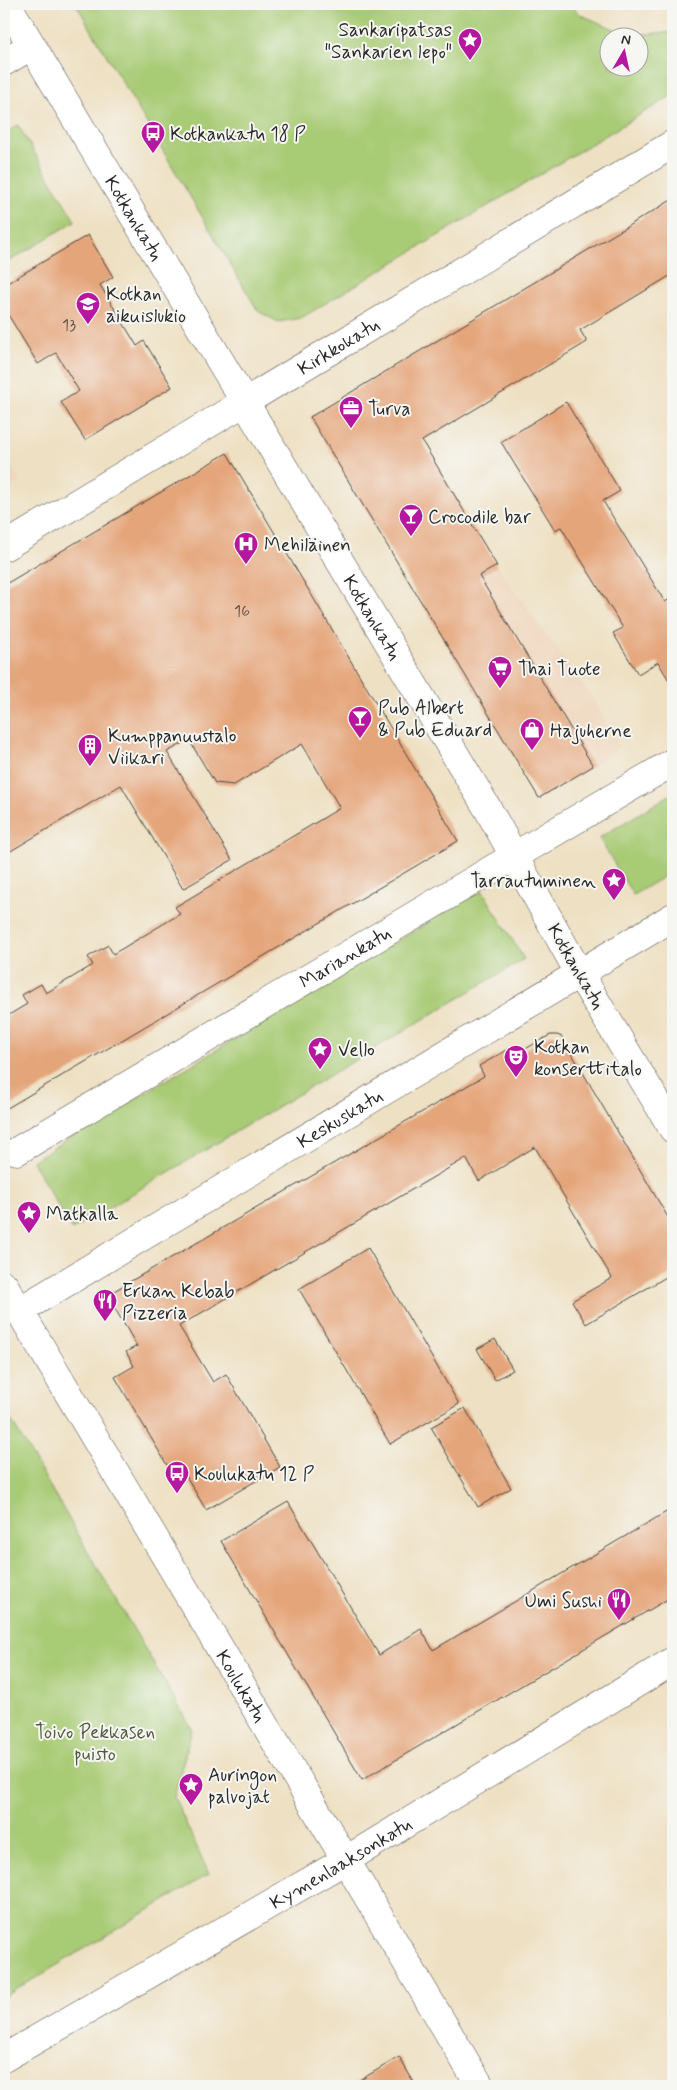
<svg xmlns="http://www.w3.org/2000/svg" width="677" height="2090" font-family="Mynerve,sans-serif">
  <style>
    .built { fill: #efd6bb }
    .green { fill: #a8cb74; stroke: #6a7b50; fill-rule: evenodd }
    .building { fill: #e5a57a }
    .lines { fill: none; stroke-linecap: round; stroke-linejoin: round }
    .minor-casing { stroke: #484642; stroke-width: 29 }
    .major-casing { stroke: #484642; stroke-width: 29 }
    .minor { stroke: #fff; stroke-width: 28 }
    .major { stroke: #fff; stroke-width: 28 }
    .labels { text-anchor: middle; stroke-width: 4; stroke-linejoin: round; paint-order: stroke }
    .number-label { font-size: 16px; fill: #5a4a3f }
    .poi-label { font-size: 19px; fill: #2b2b2b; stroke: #f6f6f2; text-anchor: start }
    .street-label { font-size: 19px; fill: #2b2b2b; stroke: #f6f6f2 }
    .park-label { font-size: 19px; fill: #505b41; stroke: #f6f6f2 }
  </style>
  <rect width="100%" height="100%" fill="#f6f6f2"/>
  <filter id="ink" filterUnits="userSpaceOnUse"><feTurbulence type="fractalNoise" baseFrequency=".02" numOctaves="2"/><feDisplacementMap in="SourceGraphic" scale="10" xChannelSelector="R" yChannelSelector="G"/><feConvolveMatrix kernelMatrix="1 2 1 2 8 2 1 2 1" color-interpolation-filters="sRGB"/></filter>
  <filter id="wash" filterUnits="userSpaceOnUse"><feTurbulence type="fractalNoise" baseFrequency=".0096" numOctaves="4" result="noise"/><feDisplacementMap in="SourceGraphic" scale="20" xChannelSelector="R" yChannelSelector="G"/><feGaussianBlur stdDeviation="1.12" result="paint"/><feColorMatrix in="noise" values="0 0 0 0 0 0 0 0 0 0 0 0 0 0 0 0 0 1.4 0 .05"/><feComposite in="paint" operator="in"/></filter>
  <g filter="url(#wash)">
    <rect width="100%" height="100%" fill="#eee0c2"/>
    <!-- built -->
    <g class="built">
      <polygon points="4,453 20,482 4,491"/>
      <polygon points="497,566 596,703 620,747 593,766 539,798 425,609"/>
    </g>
    <!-- green -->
    <g class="green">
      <path d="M76,4h494l11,11 48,20 44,-3v63l-372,223 -23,4 -20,-11zM610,38h30v30h-30z"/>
      <polygon points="18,125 75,221 5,264 4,134"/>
      <polygon points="673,793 673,871 633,895 599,838"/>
      <polygon points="482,890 524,959 72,1230 32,1161"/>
      <polygon points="4,1408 192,1729 174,1797 209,1874 4,1997"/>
    </g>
    <g id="blocks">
      <!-- building -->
      <g class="building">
        <polygon points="673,199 673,274 580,330 587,342 422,441 497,566 479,576 593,766 539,798 310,417"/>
        <polygon points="88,235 113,277 100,285 137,346 144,341 172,387 85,440 61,402 79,391 56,353 38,364 4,308 4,285"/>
        <polygon points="566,402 620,491 603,501 665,602 673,597 673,687 658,662 638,674 613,633 623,628 561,527 555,530 501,442"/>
        <polygon points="227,453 458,841 4,1110 4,1018 27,1004 22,995 41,984 46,993 93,965 88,957 108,945 113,954 180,914 175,907 340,808 302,744 234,785 215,783 189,740 167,752 232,860 183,889 121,785 4,855 4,585"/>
        <polygon points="673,467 673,483 667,471"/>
        <polygon points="550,1035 557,1035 562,1037 673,1226 673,1273 586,1324 572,1301 612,1278 535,1147 479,1181 466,1158 179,1326 213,1382 226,1374 280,1467 206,1510 179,1464 170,1470 115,1377 134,1366 126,1352 137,1346 107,1295 484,1076 479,1066 509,1049 513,1056"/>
        <polygon points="368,1248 459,1404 390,1444 299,1289"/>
        <polygon points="495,1339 513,1370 495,1380 477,1349"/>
        <polygon points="465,1408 511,1488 478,1507 431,1427"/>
        <polygon points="288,1502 379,1655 421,1629 433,1650 673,1508 673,1596 362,1780 221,1541"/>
        <polygon points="399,2057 416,2086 350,2086"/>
      </g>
    </g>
  </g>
  <g filter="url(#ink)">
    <use href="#blocks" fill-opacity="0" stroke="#484642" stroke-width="1"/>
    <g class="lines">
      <defs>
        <g id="minor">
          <polyline points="4,62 31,46"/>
          <polyline points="579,973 673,1129"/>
          <path id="s1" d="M17,1151l656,-389"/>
          <path id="s2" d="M4,2058l342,-198 327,-199"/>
        </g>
        <g id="major">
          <path id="s3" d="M7,4l482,807 90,162"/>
          <path id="s4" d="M4,547l669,-403"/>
          <path id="s5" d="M4,1285l476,801"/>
          <path id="s6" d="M19,1311l654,-394"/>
        </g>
      </defs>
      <!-- minor casing -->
      <use href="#minor" class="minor-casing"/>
      <!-- major casing -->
      <use href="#major" class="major-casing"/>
      <!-- minor -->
      <use href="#minor" class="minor"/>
      <!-- major -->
      <use href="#major" class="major"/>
    </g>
  </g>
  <!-- icons -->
  <defs>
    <symbol id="sight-pin" viewBox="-11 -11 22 30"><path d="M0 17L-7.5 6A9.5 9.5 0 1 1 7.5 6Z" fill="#b5179e" stroke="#f6f6f2"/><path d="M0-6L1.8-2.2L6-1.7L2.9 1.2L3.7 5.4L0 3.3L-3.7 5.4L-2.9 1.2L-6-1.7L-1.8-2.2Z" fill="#fff"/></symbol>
    <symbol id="bus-pin" viewBox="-11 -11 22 30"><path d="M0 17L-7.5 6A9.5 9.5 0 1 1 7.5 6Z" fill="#b5179e" stroke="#f6f6f2"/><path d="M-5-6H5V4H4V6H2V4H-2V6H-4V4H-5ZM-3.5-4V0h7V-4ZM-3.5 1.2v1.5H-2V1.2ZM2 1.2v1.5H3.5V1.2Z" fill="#fff"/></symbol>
    <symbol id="school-pin" viewBox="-11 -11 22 30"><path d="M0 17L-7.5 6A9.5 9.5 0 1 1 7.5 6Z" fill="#b5179e" stroke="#f6f6f2"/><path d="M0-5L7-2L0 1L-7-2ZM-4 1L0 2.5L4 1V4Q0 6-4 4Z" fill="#fff"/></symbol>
    <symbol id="office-pin" viewBox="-11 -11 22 30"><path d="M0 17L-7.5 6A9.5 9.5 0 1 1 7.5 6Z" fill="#b5179e" stroke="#f6f6f2"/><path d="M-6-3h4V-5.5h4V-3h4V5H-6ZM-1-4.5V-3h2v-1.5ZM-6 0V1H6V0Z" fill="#fff"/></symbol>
    <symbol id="bar-pin" viewBox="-11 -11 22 30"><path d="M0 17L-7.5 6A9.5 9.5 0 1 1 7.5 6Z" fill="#b5179e" stroke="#f6f6f2"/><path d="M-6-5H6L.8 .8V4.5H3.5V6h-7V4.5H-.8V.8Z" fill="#fff"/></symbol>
    <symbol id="hospital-pin" viewBox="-11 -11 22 30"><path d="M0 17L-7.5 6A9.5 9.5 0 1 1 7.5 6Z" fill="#b5179e" stroke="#f6f6f2"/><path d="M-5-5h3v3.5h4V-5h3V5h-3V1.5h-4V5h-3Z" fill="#fff"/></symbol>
    <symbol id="supermarket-pin" viewBox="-11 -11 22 30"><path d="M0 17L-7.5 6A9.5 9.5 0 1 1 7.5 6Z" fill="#b5179e" stroke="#f6f6f2"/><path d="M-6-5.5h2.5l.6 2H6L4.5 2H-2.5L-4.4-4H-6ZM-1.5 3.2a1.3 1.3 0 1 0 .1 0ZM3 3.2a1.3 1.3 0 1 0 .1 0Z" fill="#fff"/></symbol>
    <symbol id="shop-pin" viewBox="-11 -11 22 30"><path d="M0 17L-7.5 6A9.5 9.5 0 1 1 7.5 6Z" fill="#b5179e" stroke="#f6f6f2"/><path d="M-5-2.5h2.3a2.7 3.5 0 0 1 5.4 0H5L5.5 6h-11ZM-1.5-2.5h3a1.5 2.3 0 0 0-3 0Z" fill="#fff"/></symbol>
    <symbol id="building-pin" viewBox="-11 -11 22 30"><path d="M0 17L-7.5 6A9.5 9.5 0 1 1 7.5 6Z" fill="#b5179e" stroke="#f6f6f2"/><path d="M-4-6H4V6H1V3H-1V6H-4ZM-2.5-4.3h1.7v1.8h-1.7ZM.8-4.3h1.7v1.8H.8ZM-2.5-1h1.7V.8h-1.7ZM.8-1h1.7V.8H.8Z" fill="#fff"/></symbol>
    <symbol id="theatre-pin" viewBox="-11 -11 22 30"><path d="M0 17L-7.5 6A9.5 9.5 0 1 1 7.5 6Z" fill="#b5179e" stroke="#f6f6f2"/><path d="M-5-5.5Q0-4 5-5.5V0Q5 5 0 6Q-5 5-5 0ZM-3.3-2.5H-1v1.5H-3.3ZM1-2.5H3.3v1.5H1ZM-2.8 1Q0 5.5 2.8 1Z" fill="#fff"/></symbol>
    <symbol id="restaurant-pin" viewBox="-11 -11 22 30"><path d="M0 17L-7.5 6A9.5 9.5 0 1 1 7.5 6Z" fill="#b5179e" stroke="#f6f6f2"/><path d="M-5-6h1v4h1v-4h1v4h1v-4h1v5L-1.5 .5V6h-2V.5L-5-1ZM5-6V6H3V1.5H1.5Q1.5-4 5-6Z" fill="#fff"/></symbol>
  </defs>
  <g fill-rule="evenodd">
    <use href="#sight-pin" x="456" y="26" width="28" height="38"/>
    <use href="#bus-pin" x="139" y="119" width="28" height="38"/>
    <use href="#school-pin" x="74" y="290" width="28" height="38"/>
    <use href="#office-pin" x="337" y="394" width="28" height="38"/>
    <use href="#bar-pin" x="397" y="502" width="28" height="38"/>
    <use href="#hospital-pin" x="232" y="530" width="28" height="38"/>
    <use href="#supermarket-pin" x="486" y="654" width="28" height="38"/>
    <use href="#bar-pin" x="346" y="704" width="28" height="38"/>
    <use href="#shop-pin" x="518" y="716" width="28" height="38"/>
    <use href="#building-pin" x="76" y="732" width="28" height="38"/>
    <use href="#sight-pin" x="600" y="866" width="28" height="38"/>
    <use href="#sight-pin" x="306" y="1035" width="28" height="38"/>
    <use href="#theatre-pin" x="502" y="1043" width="28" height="38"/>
    <use href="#sight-pin" x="15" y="1199" width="28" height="38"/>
    <use href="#restaurant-pin" x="91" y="1287" width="28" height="38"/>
    <use href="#bus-pin" x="163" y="1459" width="28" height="38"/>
    <use href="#restaurant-pin" x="605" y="1586" width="28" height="38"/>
    <use href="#sight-pin" x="177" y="1771" width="28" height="38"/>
  </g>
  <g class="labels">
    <!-- number labels -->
    <g class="number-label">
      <text x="69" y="330">13</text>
      <text x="242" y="616">16</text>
    </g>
    <!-- poi labels -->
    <g class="poi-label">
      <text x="452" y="36" text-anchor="end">Sankaripatsas<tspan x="452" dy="22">"Sankarien lepo"</tspan></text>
      <text x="170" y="140">Kotkankatu 18 P</text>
      <text x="106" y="300">Kotkan<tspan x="106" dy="22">aikuislukio</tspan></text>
      <text x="368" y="415">Turva</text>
      <text x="428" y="523">Crocodile bar</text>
      <text x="264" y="551">Mehiläinen</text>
      <text x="518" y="675">Thai Tuote</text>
      <text x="378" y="714">Pub Albert<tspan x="378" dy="22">&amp; Pub Eduard</tspan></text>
      <text x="550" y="737">Hajuherne</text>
      <text x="108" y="742">Kumppanuustalo<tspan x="108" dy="22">Viikari</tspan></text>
      <text x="596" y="887" text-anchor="end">Tarrautuminen</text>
      <text x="534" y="1053">Kotkan<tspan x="534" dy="22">konserttitalo</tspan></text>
      <text x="338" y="1056">Vello</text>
      <text x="46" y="1220">Matkalla</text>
      <text x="122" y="1297">Erkan Kebab<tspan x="122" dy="22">Pizzeria</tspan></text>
      <text x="194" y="1480">Koulukatu 12 P</text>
      <text x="602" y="1607" text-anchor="end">Umi Sushi</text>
      <text x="208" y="1781">Auringon<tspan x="208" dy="22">palvojat</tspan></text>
    </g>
    <!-- street labels -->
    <g class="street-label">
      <text dy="7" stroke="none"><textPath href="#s3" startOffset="249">Kotkankatu</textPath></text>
      <text dy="7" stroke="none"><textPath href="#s4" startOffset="390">Kirkkokatu</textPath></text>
      <text dy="7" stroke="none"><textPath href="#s3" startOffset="714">Kotkankatu</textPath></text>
      <text dy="7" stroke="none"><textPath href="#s1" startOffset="381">Mariankatu</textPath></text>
      <text transform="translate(577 966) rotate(60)" y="7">Kotkankatu</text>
      <text dy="7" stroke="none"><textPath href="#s6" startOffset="374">Keskuskatu</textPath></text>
      <text dy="7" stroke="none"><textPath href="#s5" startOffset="466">Koulukatu</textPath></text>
      <text dy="7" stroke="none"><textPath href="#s2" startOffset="389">Kymenlaaksonkatu</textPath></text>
    </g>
    <!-- park labels -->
    <g class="park-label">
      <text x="95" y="1738">Toivo Pekkasen<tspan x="95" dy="22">puisto</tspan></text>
    </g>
  </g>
  <!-- margin -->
  <rect width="677" height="2090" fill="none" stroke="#f6f6f2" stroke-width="20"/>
  <!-- north arrow -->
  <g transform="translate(624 52) rotate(9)"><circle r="24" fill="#f6f6f2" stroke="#a5a5a2"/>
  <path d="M0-4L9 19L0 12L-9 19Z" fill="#b5179e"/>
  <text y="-8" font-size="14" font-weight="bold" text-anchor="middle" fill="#2b2b2b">N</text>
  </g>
</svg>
